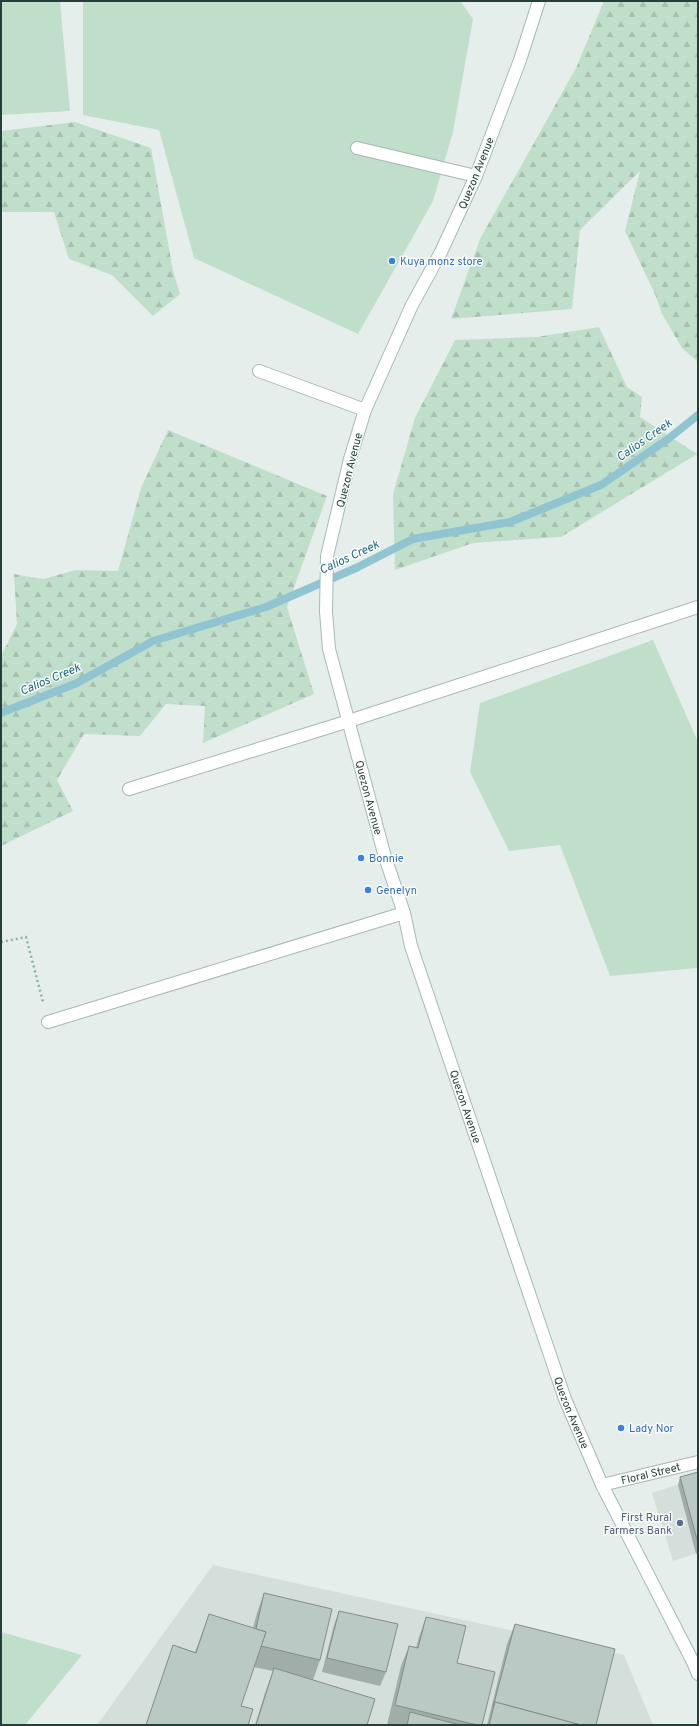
<svg xmlns="http://www.w3.org/2000/svg" width="699" height="1726" font-family="Overpass,sans-serif">
  <style>
    .built { fill: #d4deda }
    .green { fill: #c0dfca }
    .forest { fill: url(#forest-firs) }
    .lines { fill: none; stroke-linecap: round; stroke-linejoin: round }
    .stream { stroke: #90c4d1; stroke-width: 8 }
    .service-casing { stroke: #a8b6b3; stroke-width: 14 }
    .minor-casing { stroke: #a8b6b3; stroke-width: 14 }
    .secondary-casing { stroke: #a5bab4; stroke-width: 14 }
    .path { stroke: #87b1a6; stroke-width: 2.5; stroke-dasharray: 2 3; stroke-linecap: butt }
    .service { stroke: #fff; stroke-width: 12 }
    .minor { stroke: #fff; stroke-width: 12 }
    .secondary { stroke: #fff; stroke-width: 12 }
    .wall { fill: #a1ada9 }
    .building { fill: #bbc9c4; stroke: #838d89 }
    .shop-dot { fill: #3f7fe0; stroke: #f7fbf9; stroke-width: 1.5 }
    .service-dot { fill: #5c6f8a; stroke: #f7fbf9; stroke-width: 1.5 }
    .labels { text-anchor: middle; stroke-width: 3; stroke-linejoin: round; paint-order: stroke }
    .street-label { font-size: 11px; fill: #25403b; stroke: #f7fbf9 }
    .shop-label { font-size: 11px; fill: #366cbe; stroke: #f7fbf9; text-anchor: start }
    .service-label { font-size: 11px; fill: #4e5e75; stroke: #f7fbf9; text-anchor: end }
    .water-label { font-size: 12px; font-style: italic; fill: #20677c; stroke: #f7fbf9 }
  </style>
  <defs>
    <pattern id="forest-firs" width="22" height="20" patternUnits="userSpaceOnUse"><rect width="22" height="20" fill="#c0dfca"/><path d="M5 1l3.5 6h-7zM16 11l3.5 6h-7z" fill="#a5c0ae"/></pattern>
  </defs>
  <rect width="100%" height="100%" fill="#e6eeeb"/>
  <!-- built -->
  <g class="built">
    <polygon points="698,1478 698,1553 673,1561 652,1493"/>
    <polygon points="213,1565 624,1655 653,1725 97,1725"/>
  </g>
  <!-- green -->
  <g class="green">
    <polygon points="1,1 60,1 70,111 1,115"/>
    <polygon points="83,1 461,2 473,19 453,132 433,201 358,334 194,258 159,130 83,115"/>
    <polygon points="653,640 698,742 698,968 610,976 560,845 509,851 470,772 480,703"/>
    <polygon points="1,1632 82,1655 25,1725 1,1725"/>
  </g>
  <!-- forest -->
  <g class="forest">
    <polygon points="604,1 698,1 698,362 682,348 662,314 655,294 625,231 640,171 580,230 572,309 451,319 480,239 576,68"/>
    <polygon points="75,122 151,148 173,271 180,294 153,316 112,275 69,259 54,212 2,212 1,216 1,131"/>
    <polygon points="599,327 627,387 642,397 640,417 697,454 561,537 473,543 395,570 393,494 415,418 455,340 537,337"/>
    <polygon points="168,430 327,496 287,607 314,694 203,743 205,706 166,704 140,736 84,734 57,780 73,811 1,846 1,656 17,624 14,574 43,579 76,570 118,571 141,488"/>
  </g>
  <g class="lines">
    <!-- stream -->
    <polyline class="stream" points="1,713 77,683 153,641 266,607 356,568 413,539 510,522 601,485 668,439 698,415"/>
    <defs>
      <g id="service">
        <polyline points="357,148 476,176"/>
        <polyline points="129,789 349,721"/>
        <polyline points="48,1022 404,913"/>
      </g>
      <g id="minor">
        <polyline points="259,371 365,410"/>
        <polyline points="349,721 698,607"/>
        <path id="s1" d="M602,1485l96,-23"/>
      </g>
      <g id="secondary">
        <path id="s2" d="M539,1l-19,59 -44,116 -35,76 -29,53 -47,105 -15,49 -23,97 -1,56 3,37 56,208 19,56 7,33 154,453 37,86 91,177 5,12"/>
      </g>
    </defs>
    <!-- service casing -->
    <use href="#service" class="service-casing"/>
    <!-- minor casing -->
    <use href="#minor" class="minor-casing"/>
    <!-- secondary casing -->
    <use href="#secondary" class="secondary-casing"/>
    <!-- path -->
    <polyline class="path" points="1,942 26,937 43,1002"/>
    <!-- service -->
    <use href="#service" class="service"/>
    <!-- minor -->
    <use href="#minor" class="minor"/>
    <!-- secondary -->
    <use href="#secondary" class="secondary"/>
  </g>
  <!-- wall -->
  <g class="wall">
    <polygon points="698,1472 698,1553 696,1554 678,1485 680,1477"/>
    <polygon points="264,1593 320,1660 313,1680 367,1725 255,1725 265,1693 273,1671 254,1667 241,1706 248,1725 146,1725 173,1645 195,1652 209,1614 253,1628 257,1613"/>
    <polygon points="339,1611 386,1672 380,1686 322,1672 334,1625"/>
    <polygon points="426,1617 457,1663 482,1725 387,1725 401,1666 409,1646 416,1648 419,1637"/>
    <polygon points="515,1624 596,1725 487,1725 507,1644"/>
  </g>
  <!-- building -->
  <g class="building">
    <polygon points="698,1472 698,1543 680,1477"/>
    <polygon points="264,1593 332,1609 320,1660 261,1646 266,1632 256,1629"/>
    <polygon points="339,1611 398,1624 386,1672 327,1658"/>
    <polygon points="209,1614 266,1632 241,1706 253,1709 248,1725 146,1725 173,1645 196,1653"/>
    <polygon points="426,1617 466,1626 457,1663 495,1672 482,1725 477,1725 395,1705 409,1646 418,1648"/>
    <polygon points="515,1624 615,1649 596,1725 581,1725 495,1702 493,1707"/>
    <polygon points="274,1668 375,1699 367,1725 256,1725"/>
    <polygon points="495,1702 581,1725 489,1725"/>
    <polygon points="410,1712 460,1725 407,1725"/>
  </g>
  <!-- markers -->
  <g class="shop-dot">
    <circle cx="392" cy="261" r="4"/>
    <circle cx="361" cy="858" r="4"/>
    <circle cx="368" cy="890" r="4"/>
    <circle cx="621" cy="1428" r="4"/>
  </g>
  <circle class="service-dot" cx="680" cy="1523" r="4"/>
  <g class="labels">
    <!-- street labels -->
    <g class="street-label">
      <text transform="translate(476 173) rotate(-68)" y="4">Quezon Avenue</text>
      <text transform="translate(349 470) rotate(-76)" y="4">Quezon Avenue</text>
      <text dy="4" stroke="none"><textPath href="#s2" startOffset="843">Quezon Avenue</textPath></text>
      <text dy="4" stroke="none"><textPath href="#s2" startOffset="1167">Quezon Avenue</textPath></text>
      <text dy="4" stroke="none"><textPath href="#s2" startOffset="1491">Quezon Avenue</textPath></text>
      <text dy="4" stroke="none"><textPath href="#s1" startOffset="50">Floral Street</textPath></text>
    </g>
    <!-- shop labels -->
    <g class="shop-label">
      <text x="400" y="265">Kuya monz store</text>
      <text x="369" y="862">Bonnie</text>
      <text x="376" y="894">Genelyn</text>
      <text x="629" y="1432">Lady Nor</text>
    </g>
    <!-- service labels -->
    <g class="service-label">
      <text x="672" y="1521">First Rural<tspan x="672" dy="13">Farmers Bank</tspan></text>
    </g>
    <!-- water labels -->
    <g class="water-label">
      <text transform="translate(644 440) rotate(-35)" y="4">Calios Creek</text>
      <text transform="translate(349 557) rotate(-25)" y="4">Calios Creek</text>
      <text transform="translate(50 679) rotate(-23)" y="4">Calios Creek</text>
    </g>
  </g>
  <!-- border -->
  <rect width="699" height="1726" fill="none" stroke="#25403b" stroke-width="4"/>
</svg>
